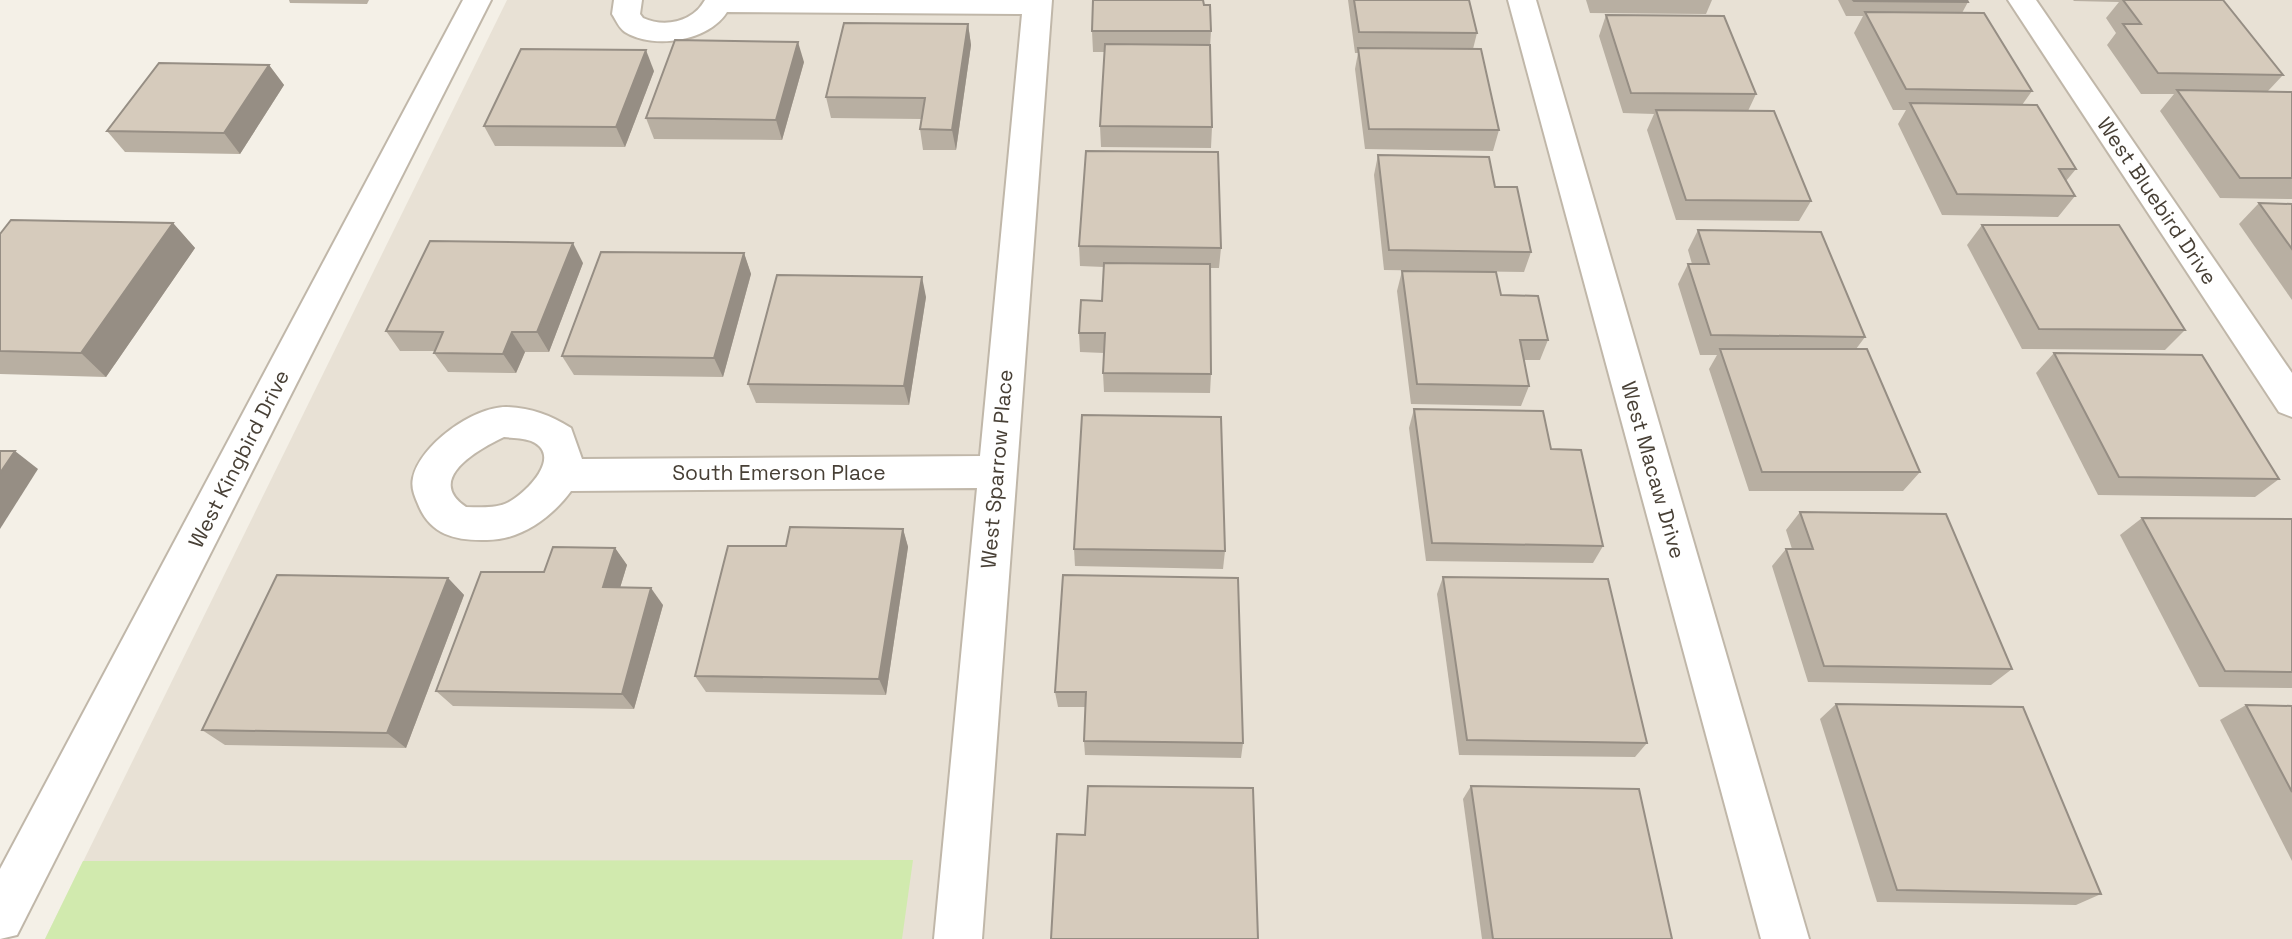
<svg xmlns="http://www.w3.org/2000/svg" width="2292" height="939" font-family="'Space Grotesk',sans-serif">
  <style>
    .residential { fill: #e8e1d5 }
    .green { fill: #d1eaae }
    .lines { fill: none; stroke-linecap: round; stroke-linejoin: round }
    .minor-casing { stroke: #c0b7a9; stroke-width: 4 }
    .minor { fill: #fff; fill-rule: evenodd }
    .wall { fill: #b8afa2 }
    .shaded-wall { fill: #968e84 }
    .building { fill: #d6cbbc; stroke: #968e84; stroke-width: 2 }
    .labels { text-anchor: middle; stroke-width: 5; stroke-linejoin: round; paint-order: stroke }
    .street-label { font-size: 21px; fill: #484036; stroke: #fff }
  </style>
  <rect width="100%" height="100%" fill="#f4f0e7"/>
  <!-- residential -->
  <polygon class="residential" points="507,0 2292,0 2292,939 45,939"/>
  <!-- green -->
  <polygon class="green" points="913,860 902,939 45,939 83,861"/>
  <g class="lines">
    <defs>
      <g id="minor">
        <polygon points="463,0 491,0 17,935 0,939 0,869"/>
        <path d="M614,0h28l-2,14 3,4c22,10 50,4 62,-18h347l-70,939h-48l43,-451 -406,3c-19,26 -50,49 -84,49 -31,1 -57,-5 -69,-36 -4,-9 -7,-17 -5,-26 7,-33 60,-71 93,-71 25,1 44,8 65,21l11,31 398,-3 42,-442 -295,-2c-18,29 -73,38 -102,20 -6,-4 -9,-12 -13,-18zM504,437c8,1 19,1 27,4 33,14 -4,51 -22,61 -13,7 -29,5 -43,5 -42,-28 13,-58 38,-70z"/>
        <polygon points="1508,0 1536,0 1809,939 1761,939"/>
        <polygon points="2008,0 2036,0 2292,373 2292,417 2279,412"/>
      </g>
    </defs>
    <!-- minor casing -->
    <use href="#minor" class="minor-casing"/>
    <!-- minor -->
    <use href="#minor" class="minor"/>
  </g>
  <!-- wall -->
  <g class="wall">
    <polygon points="289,0 369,0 367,4 290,3"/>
    <polygon points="1348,0 1469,0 1477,33 1473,49 1499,130 1493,151 1365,149 1355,69 1358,53 1355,53"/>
    <polygon points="1586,0 1712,0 1706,14 1590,13"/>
    <polygon points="1838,0 1967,0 1968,2 1962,13 2032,91 2022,105 2076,169 2066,181 2075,196 2058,217 1942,215 1898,124 1906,110 1893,110 1854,33 1863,16 1846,16"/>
    <polygon points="2073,0 2223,0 2283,75 2268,91 2292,92 2292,199 2220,198 2160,111 2174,94 2141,94 2107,45 2116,33 2106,18 2119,2 2074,1"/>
    <polygon points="1204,5 1211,31 1210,48 1212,127 1211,148 1101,147 1100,126 1105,52 1093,52 1092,31"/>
    <polygon points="1606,15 1756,94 1748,111 1811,201 1799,221 1676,220 1647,130 1654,114 1623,113 1599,36"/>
    <polygon points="968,24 971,45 956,150 923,150 920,129 921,119 831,118 826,97"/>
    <polygon points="804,62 782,140 654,139 646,118"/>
    <polygon points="269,65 284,85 240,154 125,152 107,131"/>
    <polygon points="654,71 625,147 495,146 484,126"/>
    <polygon points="1378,155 1495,187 1531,252 1524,272 1384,270 1374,175"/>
    <polygon points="2259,203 2292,204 2292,300 2239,224"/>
    <polygon points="173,223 195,248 106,377 0,374 0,234"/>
    <polygon points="1982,225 2185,330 2165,350 2022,349 1967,245"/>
    <polygon points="1698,230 1865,337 1856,349 1920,472 1903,491 1749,491 1709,369 1717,355 1700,355 1678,284 1688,264 1692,264 1688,250"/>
    <polygon points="1079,246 1221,248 1219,268 1210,268 1211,374 1210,393 1104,392 1103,373 1104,353 1080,352 1079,333 1102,301 1104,267 1080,266"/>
    <polygon points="744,253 751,274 723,377 574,375 562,356"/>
    <polygon points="583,263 549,352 525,352 516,373 448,372 434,353 435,351 400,351 386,331"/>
    <polygon points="1402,271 1501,295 1548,340 1540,360 1524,360 1529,386 1521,406 1411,404 1397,291"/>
    <polygon points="926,297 909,405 756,403 748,384"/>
    <polygon points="2054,353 2279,479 2255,497 2098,495 2036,373"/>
    <polygon points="1414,409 1551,449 1603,546 1593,563 1426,561 1409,428"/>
    <polygon points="1800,512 2012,669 1991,685 1808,682 1772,566 1786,549 1792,549 1786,530"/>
    <polygon points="2142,518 2292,519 2292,688 2199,687 2120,535"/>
    <polygon points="903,529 908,547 886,695 706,692 695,676 786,546"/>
    <polygon points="615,548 627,565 620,588 663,605 634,709 453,706 436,691 544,572"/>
    <polygon points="1074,549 1225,551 1223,569 1075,566"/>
    <polygon points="1063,575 1243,743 1241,758 1085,755 1084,741 1086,707 1058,707 1055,692"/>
    <polygon points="1443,577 1647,743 1635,757 1459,755 1437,594"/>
    <polygon points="448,578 464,595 406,748 225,745 202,730"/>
    <polygon points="1836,704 2101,894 2076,905 1877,902 1820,719"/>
    <polygon points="2246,705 2292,706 2292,861 2220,720"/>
    <polygon points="1471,786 1672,939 1482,939 1463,799"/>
  </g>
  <!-- shaded-wall -->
  <g class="shaded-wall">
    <polygon points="968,24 971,45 956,150 952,130"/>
    <polygon points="798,42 804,62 782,140 776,120"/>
    <polygon points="646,50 654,71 625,147 616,127"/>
    <polygon points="269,65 284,85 240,154 224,133"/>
    <polygon points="173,223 195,248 106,377 81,353"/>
    <polygon points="573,243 583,263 549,352 537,332"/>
    <polygon points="744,253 751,274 723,377 714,358"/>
    <polygon points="922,277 926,297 909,405 904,386"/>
    <polygon points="512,332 525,352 516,373 503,354"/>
    <polygon points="15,451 38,469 0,529 0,473"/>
    <polygon points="903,529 908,547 886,695 879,679"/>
    <polygon points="615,548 627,565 615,604 603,587"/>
    <polygon points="448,578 464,595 406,748 387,733"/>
    <polygon points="651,588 663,605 634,709 622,694"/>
  </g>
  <!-- building -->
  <g class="building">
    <polygon points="1093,0 1203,0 1204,5 1210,5 1211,31 1092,31"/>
    <polygon points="1354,0 1469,0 1477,33 1359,32"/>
    <polygon points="1853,0 1967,0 1968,2 1854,1"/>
    <polygon points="2123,0 2223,0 2283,75 2158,73 2123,24 2141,24"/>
    <polygon points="1865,12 1984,13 2032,91 1906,89"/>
    <polygon points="1606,15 1724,16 1756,94 1631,93"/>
    <polygon points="844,23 968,24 952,130 920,129 925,98 826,97"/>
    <polygon points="675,40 798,42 776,120 646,118"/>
    <polygon points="1105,44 1210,45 1212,127 1100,126"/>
    <polygon points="1358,48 1481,49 1499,130 1369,129"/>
    <polygon points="521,49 646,50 616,127 484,126"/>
    <polygon points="159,63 269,65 224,133 107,131"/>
    <polygon points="2177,90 2292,92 2292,178 2240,178"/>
    <polygon points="1910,103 2037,105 2076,169 2059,169 2075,196 1957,194"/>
    <polygon points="1656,110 1774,111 1811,201 1686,200"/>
    <polygon points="1086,151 1218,152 1221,248 1079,246"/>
    <polygon points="1378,155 1489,157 1495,187 1517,187 1531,252 1389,250"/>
    <polygon points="2259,203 2292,204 2292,249"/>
    <polygon points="11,220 173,223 81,353 0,351 0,234"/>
    <polygon points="1982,225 2119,225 2185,330 2039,329"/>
    <polygon points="1698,230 1821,232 1865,337 1711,335 1688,264 1709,264"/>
    <polygon points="430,241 573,243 537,332 512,332 503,354 434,353 443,332 386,331"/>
    <polygon points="601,252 744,253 714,358 562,356"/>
    <polygon points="1104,263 1210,264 1211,374 1103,373 1105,333 1079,333 1081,300 1102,301"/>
    <polygon points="1402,271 1496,272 1501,295 1538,296 1548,340 1520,340 1529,386 1417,384"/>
    <polygon points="777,275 922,277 904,386 748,384"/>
    <polygon points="1720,349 1867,349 1920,472 1762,472"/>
    <polygon points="2054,353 2202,355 2279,479 2119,477"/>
    <polygon points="1414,409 1543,411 1551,449 1581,450 1603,546 1432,543"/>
    <polygon points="1082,415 1221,417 1225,551 1074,549"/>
    <polygon points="0,451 15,451 0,473"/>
    <polygon points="1800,512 1946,514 2012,669 1824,666 1786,549 1813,549"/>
    <polygon points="2142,518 2292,519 2292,672 2225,671"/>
    <polygon points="790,527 903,529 879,679 695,676 728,546 786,546"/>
    <polygon points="553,547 615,548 603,587 651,588 622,694 436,691 481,572 544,572"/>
    <polygon points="277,575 448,578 387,733 202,730"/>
    <polygon points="1063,575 1238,578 1243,743 1084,741 1086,692 1055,692"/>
    <polygon points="1443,577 1608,579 1647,743 1467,740"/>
    <polygon points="1836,704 2023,707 2101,894 1897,890"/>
    <polygon points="2246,705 2292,706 2292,792"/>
    <polygon points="1088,786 1253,788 1258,939 1051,939 1057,834 1085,835"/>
    <polygon points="1471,786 1639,789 1672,939 1493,939"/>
  </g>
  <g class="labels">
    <!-- street labels -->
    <g class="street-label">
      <text transform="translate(2157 201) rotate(56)" y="7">West Bluebird Drive</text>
      <text transform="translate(239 459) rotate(-63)" y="7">West Kingbird Drive</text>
      <text transform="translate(997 469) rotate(-85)" y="7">West Sparrow Place</text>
      <text transform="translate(1653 470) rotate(74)" y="7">West Macaw Drive</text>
      <text x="779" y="480">South Emerson Place</text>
    </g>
  </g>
</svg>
